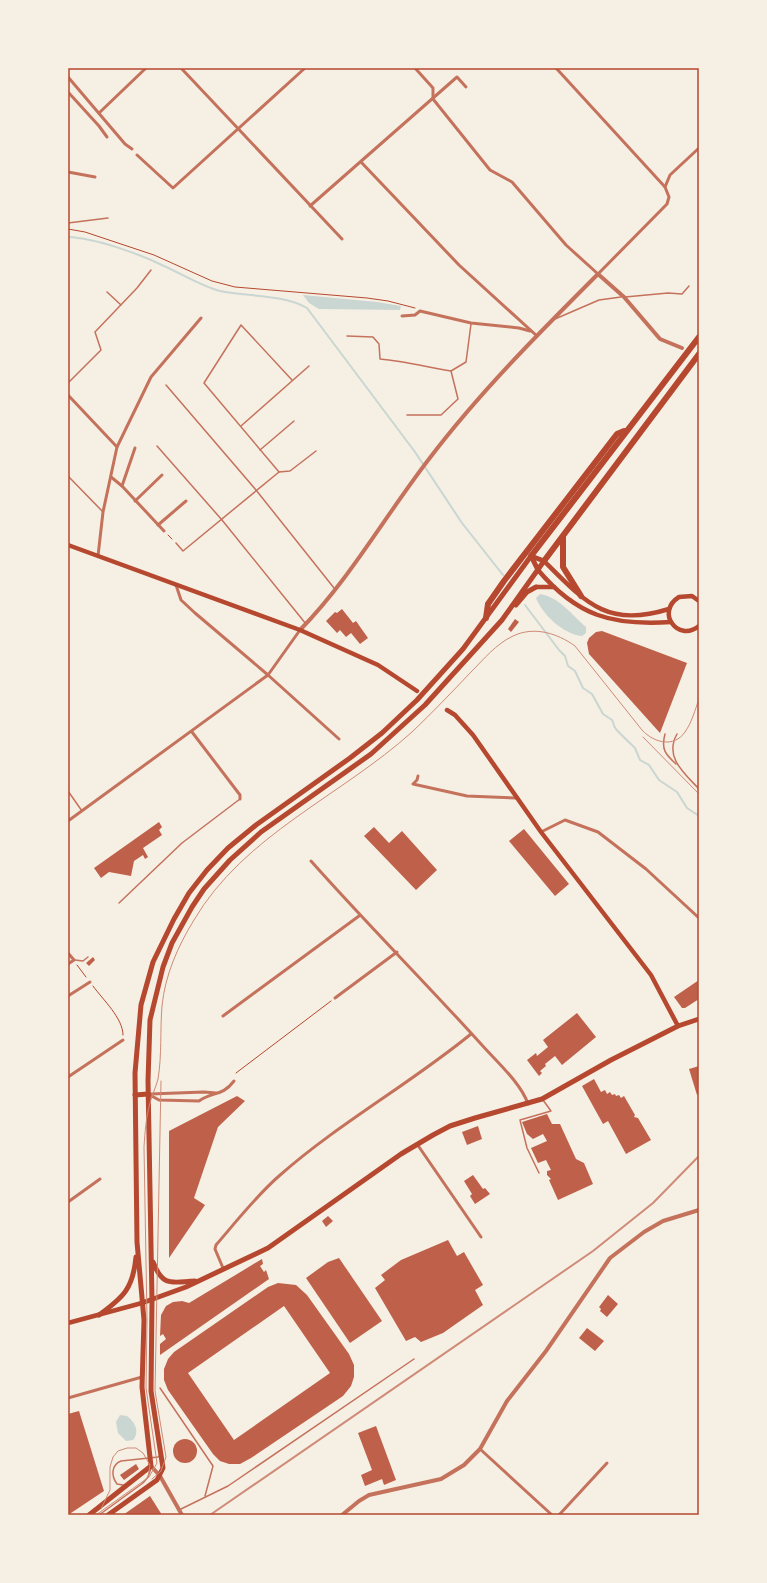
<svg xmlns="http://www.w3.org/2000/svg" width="767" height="1583" font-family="Literata,serif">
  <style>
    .water { fill: #c9d6d2 }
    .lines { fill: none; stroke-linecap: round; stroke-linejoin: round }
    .stream { stroke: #c9d6d2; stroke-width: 2 }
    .building { fill: #bf614a; fill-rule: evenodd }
    .path { stroke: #b5482f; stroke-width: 1 }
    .service { stroke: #c5725c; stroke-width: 1.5 }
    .minor { stroke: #c5725c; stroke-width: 3 }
    .tertiary { stroke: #c5725c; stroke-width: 4 }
    .secondary { stroke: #b5482f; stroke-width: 4.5 }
    .primary { stroke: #b5482f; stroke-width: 5 }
    .motorway { stroke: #b5482f; stroke-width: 6 }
    .tram { stroke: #cf8b77; stroke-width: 1 }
    .rail { stroke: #cf8b77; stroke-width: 2 }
    .neatline { fill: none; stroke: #b5482f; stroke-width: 1.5 }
  </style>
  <rect width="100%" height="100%" fill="#f6efe4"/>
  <!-- water -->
  <g class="water">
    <polygon points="303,295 377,302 401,306 400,310 319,309 309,303"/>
    <path d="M540,594c19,3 32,21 46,33v6l-4,3c-19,-2 -39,-21 -46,-38z"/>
    <path d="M120,1415l7,1c8,6 13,16 6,24l-7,1 -8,-8 -2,-11z"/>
  </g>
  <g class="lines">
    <!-- stream -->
    <g class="stream">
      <path d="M68,237c27,1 72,17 96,29 18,8 37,20 56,25 28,6 62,3 87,17l108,144 47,71 41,52"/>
      <path d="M525,605l34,45 6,6 3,10 7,5 8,17 9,6 11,20 9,6c2,3 1,6 4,9 1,2 18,18 19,19l5,12 9,5 10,15 18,12 10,16 12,8"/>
    </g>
  </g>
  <!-- building -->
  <g class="building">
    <polygon points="342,609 353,623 356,621 368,638 360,644 351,633 346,637 340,630 337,633 326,621 335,612 337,613"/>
    <polygon points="515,619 519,622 511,632 508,629"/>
    <polygon points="602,631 687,663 660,733 589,654 587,643 589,638 596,632"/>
    <polygon points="159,822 162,827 159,830 162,835 143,848 148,857 145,859 143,855 134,861 131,876 109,872 101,878 94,868"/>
    <polygon points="374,827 389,843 402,831 437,870 416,890 364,836"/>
    <polygon points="524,829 569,884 555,896 509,841"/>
    <polygon points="93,957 95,960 89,966 86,963"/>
    <polygon points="699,980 699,999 685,1008 682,1008 674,997"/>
    <polygon points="577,1013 596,1037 562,1065 555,1056 545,1064 546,1066 540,1071 542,1073 539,1076 527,1060 536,1053 537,1056 548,1047 543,1040"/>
    <polygon points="699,1066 699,1094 697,1095 689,1069"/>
    <polygon points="594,1079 601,1092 605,1090 607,1094 610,1092 612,1095 615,1094 616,1096 619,1095 621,1098 624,1096 635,1115 634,1117 638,1118 651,1140 626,1154 608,1121 603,1124 582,1086"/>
    <polygon points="237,1096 245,1101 218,1127 194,1198 205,1205 169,1258 169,1131"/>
    <polygon points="547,1114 552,1124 560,1124 576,1159 584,1163 593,1184 558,1200 549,1180 551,1179 547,1175 547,1171 551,1170 546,1160 538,1163 531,1148 547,1141 543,1134 533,1139 527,1134 522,1122"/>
    <polygon points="478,1126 482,1139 467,1145 462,1132"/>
    <polygon points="473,1175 483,1189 485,1188 490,1194 475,1204 470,1196 472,1194 464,1181"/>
    <polygon points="328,1216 333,1221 326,1227 322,1221"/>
    <polygon points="448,1240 457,1256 464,1252 483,1285 475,1290 483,1305 443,1333 421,1342 415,1337 406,1341 375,1288 385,1280 381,1275 401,1260"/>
    <polygon points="339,1258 382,1321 350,1343 306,1278 328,1262"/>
    <polygon points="262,1259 263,1264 260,1266 264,1272 266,1270 269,1279 160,1355 160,1344 166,1339 163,1334 160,1336 161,1315 166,1306 173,1302 182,1301 189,1303"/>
    <path d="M278,1283l18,2 11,10 42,59 5,11v12l-3,9 -8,10 -92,62 -11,6h-11l-9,-3 -7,-7 -45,-64 -4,-10v-11l4,-10 6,-7 94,-65zM284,1306l46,67 -96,67 -46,-67z"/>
    <polygon points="608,1295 618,1304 607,1317 600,1311 601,1309 599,1307"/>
    <polygon points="587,1328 604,1341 595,1351 579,1338"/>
    <polygon points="79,1411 104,1491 68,1515 68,1414"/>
    <polygon points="376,1426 396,1480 384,1485 382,1479 365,1486 361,1475 372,1470 358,1433"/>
    <circle cx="185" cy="1451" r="12"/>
    <polygon points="136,1464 139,1469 124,1480 120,1475"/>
    <polygon points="150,1496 162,1515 123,1515"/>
  </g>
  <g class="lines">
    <!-- path -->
    <g class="path">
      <polyline points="68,229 85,232 154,255 212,281 235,287 367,298 388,301 415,308"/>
      <polyline points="168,535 172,539"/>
      <polyline points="77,965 86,977"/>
      <path d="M93,986c10,14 30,32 30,49"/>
      <polyline points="236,1073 331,1001"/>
    </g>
    <!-- service -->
    <g class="service">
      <polyline points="68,223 108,218"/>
      <polyline points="107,292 121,305"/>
      <polyline points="625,297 668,293 682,294 689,286"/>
      <polyline points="555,319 599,300 621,297"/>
      <path d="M347,336l26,1 6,7 1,15c24,2 47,8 71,12l7,28 -17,16h-34"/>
      <polyline points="451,371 466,362 471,324"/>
      <polyline points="68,383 101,350 95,332 137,288 151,270"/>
      <polyline points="166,385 256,490 334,588"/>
      <polyline points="241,426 309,366"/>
      <polyline points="157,446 222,520 306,624"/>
      <polyline points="260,450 294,421"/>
      <polyline points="279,472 290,471 316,451"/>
      <polyline points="68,476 103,512"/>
      <polyline points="176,543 183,551 279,472 204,383 241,325 292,380"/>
      <path d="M665,734c-4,15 0,20 11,30"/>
      <path d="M677,734c-13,23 7,39 22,55"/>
      <polyline points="68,791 82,811"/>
      <polyline points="119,903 182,843 240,799"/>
      <polyline points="75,960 83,961 88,957"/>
      <polyline points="539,1173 527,1148 520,1120 551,1111 543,1100"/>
      <polyline points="160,1388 213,1466 205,1496"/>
      <path d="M123,1485l-6,-1c-6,-8 -6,-19 4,-23l37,-4 2,-2"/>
      <polyline points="179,1510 228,1486 414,1359"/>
      <polyline points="99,1515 143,1483 148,1477 151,1468"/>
    </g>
    <!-- minor -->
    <g class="minor">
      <polyline points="181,68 342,239"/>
      <polyline points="415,68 433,88 433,99 490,170 512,182 566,245 598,274 667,204 669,197 665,187 670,175 699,148"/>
      <polyline points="556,68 665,187"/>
      <polyline points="68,77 125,144 132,149"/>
      <polyline points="68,92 99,126 107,137"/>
      <polyline points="99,113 146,68"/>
      <polyline points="137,155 173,188 305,68"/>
      <polyline points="361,162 459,265 537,336"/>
      <polyline points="68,172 95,177"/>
      <polyline points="310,206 457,77 466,87"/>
      <polyline points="402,316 415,315 420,311 471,323 519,328 530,331"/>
      <polyline points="68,395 117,447"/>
      <polyline points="111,477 122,486 164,531"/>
      <polyline points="122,486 135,448"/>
      <polyline points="135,501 162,475"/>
      <polyline points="158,525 186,501"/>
      <polyline points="98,556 103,512 117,447 151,377 201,318"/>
      <polyline points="176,585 181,600 195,613 268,675 339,739"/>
      <polyline points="192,732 240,795 240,799"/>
      <polyline points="418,776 417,780 413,784 467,796 517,798"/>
      <polyline points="68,821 268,675 300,630"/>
      <polyline points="541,832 565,820 598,832 646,869 699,918"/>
      <path d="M311,861c55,62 114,121 170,183 15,17 40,39 47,60"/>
      <polyline points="68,953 74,960 68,964"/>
      <polyline points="68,996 90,982"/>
      <polyline points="335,998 397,952"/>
      <polyline points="223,1016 359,916"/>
      <polyline points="68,1077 123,1040"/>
      <path d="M148,1094l11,6 40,1c14,-10 23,-4 35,-20"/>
      <polyline points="150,1094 204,1092 216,1093"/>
      <polyline points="417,1144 481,1237"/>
      <polyline points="68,1202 100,1179"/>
      <path d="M223,1268l-8,-19 1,-4c20,-23 40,-49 63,-69 60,-53 131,-92 192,-142"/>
      <polyline points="68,1398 142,1377"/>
      <polyline points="480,1449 552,1515"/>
      <polyline points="559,1515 607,1463"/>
    </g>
    <!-- tertiary -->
    <g class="tertiary">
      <path d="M300,630c50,-51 85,-114 129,-171 50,-66 110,-126 169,-185l26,23 36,42 22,9"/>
      <polyline points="151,1466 160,1476 182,1515"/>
      <polyline points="342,1515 359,1501 369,1495 441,1479 464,1465 480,1449 507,1401 546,1351 610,1258 644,1232 663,1221 699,1210"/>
    </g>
    <!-- secondary -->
    <g class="secondary">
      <polyline points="68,545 300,630 378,665 417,691"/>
      <path d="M544,561c42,42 63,67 125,48"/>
      <path d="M538,570c39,46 74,56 133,52"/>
      <polyline points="536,587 554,587"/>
      <path d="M699,601l-7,-5 -13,1c-24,15 -1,46 20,29"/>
      <polyline points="447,710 455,715 473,735 541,832 651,975 678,1026"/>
      <polyline points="68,1323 142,1303"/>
    </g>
    <!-- primary -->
    <g class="primary">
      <polyline points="531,556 538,570"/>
      <polyline points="516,605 527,592 536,587"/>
      <polyline points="135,1095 148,1094"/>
      <path d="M153,1262c10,26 19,20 42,19"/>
      <polyline points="142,1303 186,1287 268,1248 401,1154 433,1135 450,1126 475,1118 542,1099 611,1060 678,1026 699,1019"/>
      <path d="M99,1315c25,-18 34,-27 37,-58"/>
      <polyline points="89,1515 151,1466 142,1387 144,1320 137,1242 135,1073 141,1005 153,962 174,919 189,893 207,870 228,848 256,825 350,758 382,733 417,700 463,649 531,556"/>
      <polyline points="108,1515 157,1480 163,1468 151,1391 152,1301 148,1081 150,1020 163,967 172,943 192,907 204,889 230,860 261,832 371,754 425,705 502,620 544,561 531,556"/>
    </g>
    <!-- motorway -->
    <g class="motorway">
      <polyline points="563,537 563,567 581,596"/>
      <polyline points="531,556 699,337"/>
      <polyline points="544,561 699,354"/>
      <polyline points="486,618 488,604 504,581 617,434 624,431"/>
    </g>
    <!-- tram -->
    <g class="tram">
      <polyline points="643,737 699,794"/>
      <polyline points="152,1479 161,1471 166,1457 155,1391 161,1081"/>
      <polyline points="101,1509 110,1490 110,1467 113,1457 118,1451 127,1448 136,1448 143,1453 150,1465 148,1477"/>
      <path d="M96,1515l53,-38 8,-14 -11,-75 1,-69 -3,-172c1,-15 2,-30 6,-44 2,-8 6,-16 8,-24 4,-24 2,-49 4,-73 3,-31 16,-60 32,-86 50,-85 147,-124 218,-188 20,-19 40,-40 59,-60 13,-13 25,-28 42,-36 21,-10 44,-3 62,10l67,84c12,13 32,18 43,2 7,-10 10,-22 14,-33"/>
    </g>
    <!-- rail -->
    <polyline class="rail" points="210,1515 593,1251 653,1203 699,1156"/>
  </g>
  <!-- border -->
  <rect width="767" height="1583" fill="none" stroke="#f6efe4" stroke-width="138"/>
  <rect x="69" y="69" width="629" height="1445" class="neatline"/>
</svg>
